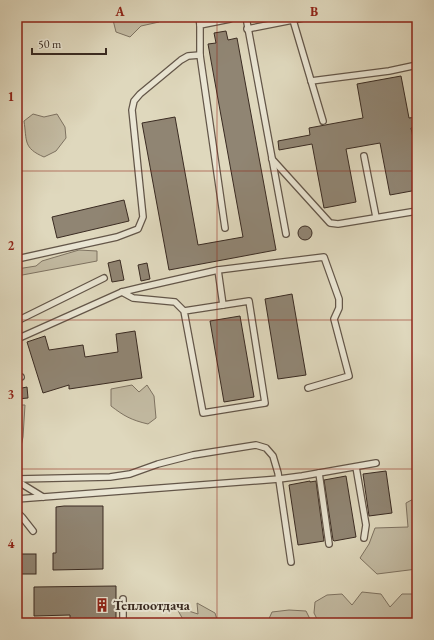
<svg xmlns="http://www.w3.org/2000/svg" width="434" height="640" font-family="'EB Garamond',serif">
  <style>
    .green { fill: #c3bba3; stroke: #7e7362 }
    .building { fill: #908573; stroke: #3a2b22 }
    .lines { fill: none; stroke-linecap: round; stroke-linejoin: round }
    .service-casing { stroke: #635649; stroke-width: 8 }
    .service { stroke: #eae6d4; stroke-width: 5.5 }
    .grid { fill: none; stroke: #8f2418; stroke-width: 1; stroke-opacity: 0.55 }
    .labels { text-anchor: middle; stroke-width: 4; stroke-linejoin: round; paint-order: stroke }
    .poi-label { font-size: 14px; font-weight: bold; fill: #3a2b22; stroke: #eae6d4; text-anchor: start }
    .neatline { fill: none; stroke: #8f2418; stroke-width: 1.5 }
    .grid-label { font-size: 13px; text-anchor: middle; font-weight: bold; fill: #8f2418 }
  </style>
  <rect width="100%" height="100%" fill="#dfd8bd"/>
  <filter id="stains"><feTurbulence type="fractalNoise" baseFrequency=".005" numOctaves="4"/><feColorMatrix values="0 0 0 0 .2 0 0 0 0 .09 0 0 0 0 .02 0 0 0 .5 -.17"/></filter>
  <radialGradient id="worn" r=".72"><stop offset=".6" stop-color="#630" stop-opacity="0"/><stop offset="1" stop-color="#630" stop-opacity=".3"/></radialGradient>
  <!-- green -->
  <g class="green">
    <polygon points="129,17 164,17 159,22 141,26 130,37 116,32 113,20 127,21"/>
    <path d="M33,114l11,3 13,-3 8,13 1,11 -10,13 -12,6c-21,-9 -17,-16 -20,-36z"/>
    <polygon points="79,250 97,251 97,261 17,276 17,269 36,266 42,261"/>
    <path d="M132,385l7,7 8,-7 7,11 2,22 -8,6c-17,-4 -24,-8 -37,-18v-17z"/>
    <polygon points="17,405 25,405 23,437 17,465"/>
    <polygon points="417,497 417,569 377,574 360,558 369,544 375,528 408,527 406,503"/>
    <polygon points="362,592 381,594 390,607 402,594 417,594 417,623 319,623 314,613 315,602 327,595 342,594 352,605"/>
    <polygon points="197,603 215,613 218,623 185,623 176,607 198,614"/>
    <polygon points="289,610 306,611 312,623 267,623 272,612"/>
  </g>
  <!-- building -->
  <g class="building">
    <polygon points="226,31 228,40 237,38 276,250 169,270 142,123 175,117 198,245 243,237 208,44 216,43 214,33"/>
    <polygon points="401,76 409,118 417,117 417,127 411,128 417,158 417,190 390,195 380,143 346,149 356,202 324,208 312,144 279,150 278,141 310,135 309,128 363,118 357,84"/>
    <polygon points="124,200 129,221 57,238 52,217"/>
    <circle cx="305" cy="233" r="7"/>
    <polygon points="120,260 124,280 112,282 108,263"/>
    <polygon points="147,263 150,279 141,281 138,265"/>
    <polygon points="292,294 306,375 278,379 265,299"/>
    <polygon points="240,316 254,397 224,402 210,321"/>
    <polygon points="135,331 142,378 69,389 69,385 43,393 27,342 45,336 49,350 83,345 85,357 118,352 116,334"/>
    <polygon points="27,387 28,398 17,399 17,389"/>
    <polygon points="386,471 392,513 369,516 363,474"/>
    <polygon points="346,476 356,537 334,541 333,540 324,480"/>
    <polygon points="310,481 310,482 316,481 324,541 298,545 289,485"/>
    <polygon points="64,506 103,506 103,569 53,570 53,553 56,553 56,507"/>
    <rect x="17" y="554" width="19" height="20"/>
    <polygon points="116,586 116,623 70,623 70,615 34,616 34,587"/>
  </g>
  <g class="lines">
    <defs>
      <g id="service">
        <polyline points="199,17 200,25"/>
        <polyline points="246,17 286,234"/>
        <polyline points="293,20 323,121"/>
        <polyline points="247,29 308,17"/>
        <polyline points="311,81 389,71 417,65"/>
        <polyline points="364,156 376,217"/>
        <polyline points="272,159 330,223 338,224 417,211"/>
        <polyline points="225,228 200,55 200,25 230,19"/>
        <polyline points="17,259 117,237 138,229 143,217 132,110 134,101 140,94 181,60 188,56 200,55"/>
        <polyline points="218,270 223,305"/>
        <polyline points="122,292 133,298 175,302 184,311 203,413 265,403 249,301 184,311"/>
        <polyline points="17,321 104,278"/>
        <polyline points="17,339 122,292 143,287 218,270 324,257 339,299 339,308 334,319 349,376 308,388"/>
        <polyline points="17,378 21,377"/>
        <polyline points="356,467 366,525 364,538"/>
        <polyline points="319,473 329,544"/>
        <polyline points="17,479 110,477 130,474 158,464 193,455 256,445 266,448 273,456 278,473 291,562"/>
        <polyline points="17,481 43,497"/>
        <polyline points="17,499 279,479 302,476 376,463"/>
        <polyline points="17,512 22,517 33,531"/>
        <polyline points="123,623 123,599"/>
      </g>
    </defs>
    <!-- service casing -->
    <use href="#service" class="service-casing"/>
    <!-- service -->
    <use href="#service" class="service"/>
  </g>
  <!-- grid -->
  <path class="grid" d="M217,17v606M17,171h400M17,320h400M17,469h400"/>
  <!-- icons -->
  <defs>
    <symbol id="building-bare" viewBox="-9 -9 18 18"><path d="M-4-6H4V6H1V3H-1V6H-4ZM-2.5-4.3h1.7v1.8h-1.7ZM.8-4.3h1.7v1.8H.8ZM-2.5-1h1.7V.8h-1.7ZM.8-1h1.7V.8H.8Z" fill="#8f2418" stroke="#eae6d4" stroke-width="2.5" paint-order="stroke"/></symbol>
  </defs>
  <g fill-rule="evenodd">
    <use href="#building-bare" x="92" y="595" width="20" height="20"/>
  </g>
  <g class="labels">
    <!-- poi labels -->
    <g class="poi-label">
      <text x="113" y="610">Теплоотдача</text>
    </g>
  </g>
  <!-- margin -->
  <rect width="434" height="640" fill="none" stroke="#dfd8bd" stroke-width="44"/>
  <!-- scale -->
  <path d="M32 48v6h74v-6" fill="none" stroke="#3a2b22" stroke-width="2"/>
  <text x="38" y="48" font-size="12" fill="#3a2b22" stroke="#eae6d4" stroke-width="3" paint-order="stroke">50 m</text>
  <rect x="22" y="22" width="390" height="596" class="neatline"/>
  <g class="grid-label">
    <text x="120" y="16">A</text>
    <text x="314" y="16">B</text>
    <text x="11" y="101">1</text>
    <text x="11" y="250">2</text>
    <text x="11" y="399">3</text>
    <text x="11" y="548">4</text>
  </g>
  <rect width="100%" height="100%" filter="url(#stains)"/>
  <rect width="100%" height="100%" fill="url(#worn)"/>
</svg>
